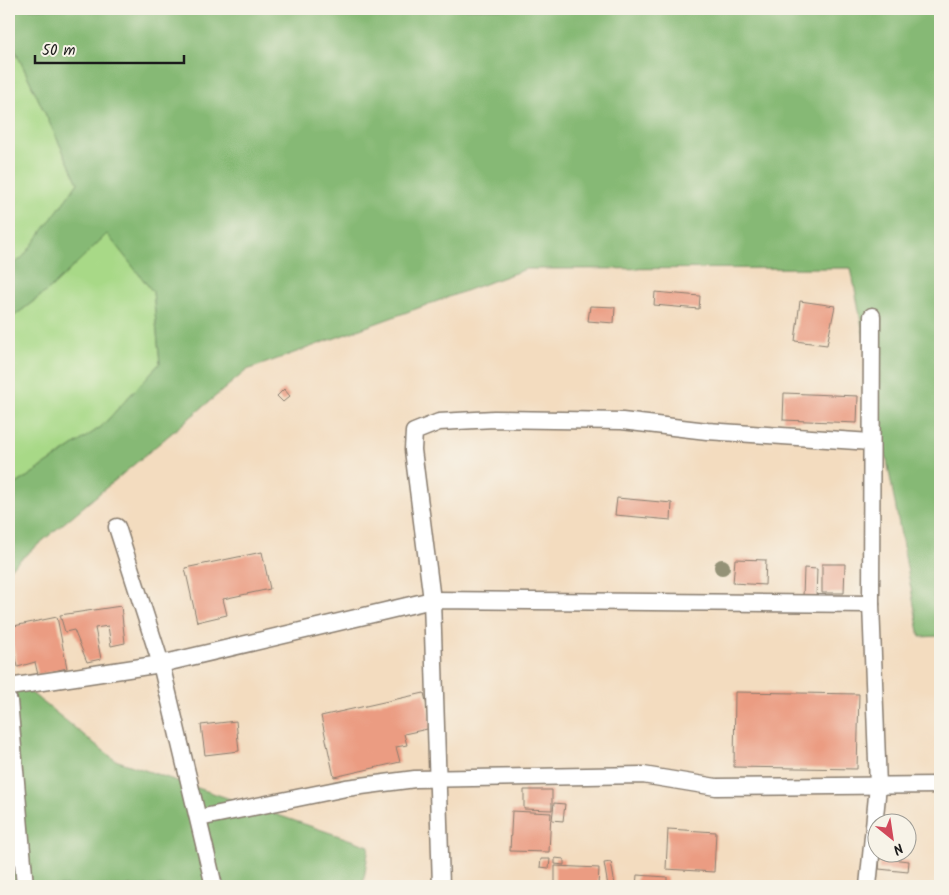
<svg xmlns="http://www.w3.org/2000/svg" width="949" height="895" font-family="Kalam,sans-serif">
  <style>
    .green { fill: #a8d987; stroke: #627a52 }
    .forest { fill: #86b974; stroke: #516a48 }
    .building { fill: #eb9c82 }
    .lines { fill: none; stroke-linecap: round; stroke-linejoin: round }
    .minor-casing { stroke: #887c6e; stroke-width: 19 }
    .minor { stroke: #fff; stroke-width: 16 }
    .tree { fill: #949277 }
  </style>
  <rect width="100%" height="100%" fill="#f7f3e8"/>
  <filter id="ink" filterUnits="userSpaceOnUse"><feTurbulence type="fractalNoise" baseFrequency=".02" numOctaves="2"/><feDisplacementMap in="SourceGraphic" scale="10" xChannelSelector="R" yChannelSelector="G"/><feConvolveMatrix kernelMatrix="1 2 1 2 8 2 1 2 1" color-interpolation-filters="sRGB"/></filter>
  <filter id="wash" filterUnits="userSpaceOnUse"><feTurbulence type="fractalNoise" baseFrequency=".0096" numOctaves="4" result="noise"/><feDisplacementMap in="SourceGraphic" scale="20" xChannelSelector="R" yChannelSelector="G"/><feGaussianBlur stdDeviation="1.12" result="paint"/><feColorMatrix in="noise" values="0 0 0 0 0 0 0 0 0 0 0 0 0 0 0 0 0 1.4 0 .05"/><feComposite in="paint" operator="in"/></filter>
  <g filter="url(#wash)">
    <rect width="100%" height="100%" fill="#f3dcbf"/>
    <!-- green -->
    <g class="green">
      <polygon points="9,37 78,183 23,258 9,268"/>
      <polygon points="107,233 153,292 160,363 101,427 9,489 9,320 51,288"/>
    </g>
    <!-- forest -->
    <g class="forest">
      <polygon points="9,9 940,9 940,636 920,637 851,268 526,269 247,370 9,569 9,489 101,427 160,363 153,292 107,234 51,288 9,320 9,268 23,257 78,183 9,37"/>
      <polygon points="9,675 115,760 369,846 363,886 9,886"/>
    </g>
    <g id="blocks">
      <!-- building -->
      <g class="building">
        <polygon points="655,292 700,296 699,309 654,305"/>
        <polygon points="800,301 835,306 827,345 795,341"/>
        <polygon points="590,306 615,307 614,323 588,321"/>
        <polygon points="284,389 290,396 283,402 277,396"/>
        <polygon points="784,393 858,396 857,423 783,420"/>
        <polygon points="617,498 672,503 671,520 615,515"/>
        <polygon points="262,552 270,589 223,599 227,615 197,622 185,568"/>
        <polygon points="735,559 766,560 765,585 733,583"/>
        <polygon points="822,564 845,564 844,593 822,593"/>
        <polygon points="804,568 817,569 816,598 803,597"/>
        <polygon points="121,606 125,643 111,646 108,626 95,628 101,659 87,662 74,630 65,632 60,615"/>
        <polygon points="57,617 67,668 38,675 35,662 18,667 9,627"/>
        <polygon points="735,692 859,694 857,769 734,767"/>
        <polygon points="424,693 432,728 404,734 407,745 396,747 400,762 334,777 321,716"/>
        <polygon points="236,721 239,751 205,755 201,725"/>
        <polygon points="524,790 552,790 552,810 524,809"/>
        <polygon points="554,803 565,804 563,821 552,820"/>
        <polygon points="512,811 551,813 549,852 510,851"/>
        <polygon points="668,829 716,832 714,872 666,869"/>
        <polygon points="555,858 564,859 564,865 555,864"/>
        <polygon points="880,858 909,861 908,872 879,869"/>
        <polygon points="541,859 550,859 549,868 540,867"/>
        <polygon points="611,862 615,885 608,886 604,863"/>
        <polygon points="555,866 599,868 598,886 555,886"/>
        <polygon points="637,875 667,877 667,886 636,886"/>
        <polygon points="768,883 789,885 789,886 768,886"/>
      </g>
    </g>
  </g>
  <g filter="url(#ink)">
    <use href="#blocks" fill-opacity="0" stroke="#887c6e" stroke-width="1"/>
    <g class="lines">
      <defs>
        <g id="minor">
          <polyline points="117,527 161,664 214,886"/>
          <polyline points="9,687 161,664 432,600 871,604"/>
          <polyline points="9,701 25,886"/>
          <polyline points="199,818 346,788 415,779 643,775 716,787 940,785"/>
          <polyline points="441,886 432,600 413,450 414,432 439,422 494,419 622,421 707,431 871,442"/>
          <polyline points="868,886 878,786 871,604 872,316"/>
        </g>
      </defs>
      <!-- minor casing -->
      <use href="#minor" class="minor-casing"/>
      <!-- minor -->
      <use href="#minor" class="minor"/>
    </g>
    <!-- trees -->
    <circle class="tree" cx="722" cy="567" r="8"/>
  </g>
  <!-- margin -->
  <rect width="949" height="895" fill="none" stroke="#f7f3e8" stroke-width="30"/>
  <!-- north arrow -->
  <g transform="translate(892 838) rotate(150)"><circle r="24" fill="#f7f3e8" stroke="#9f9d96"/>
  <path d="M0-4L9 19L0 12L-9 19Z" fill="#d1495b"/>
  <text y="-8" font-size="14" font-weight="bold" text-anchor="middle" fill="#1c1c1c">N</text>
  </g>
  <!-- scale -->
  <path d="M35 55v8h149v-8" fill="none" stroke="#1c1c1c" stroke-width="2.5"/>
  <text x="42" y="55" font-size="15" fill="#1c1c1c" stroke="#f7f3e8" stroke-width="4" paint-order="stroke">50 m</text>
</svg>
